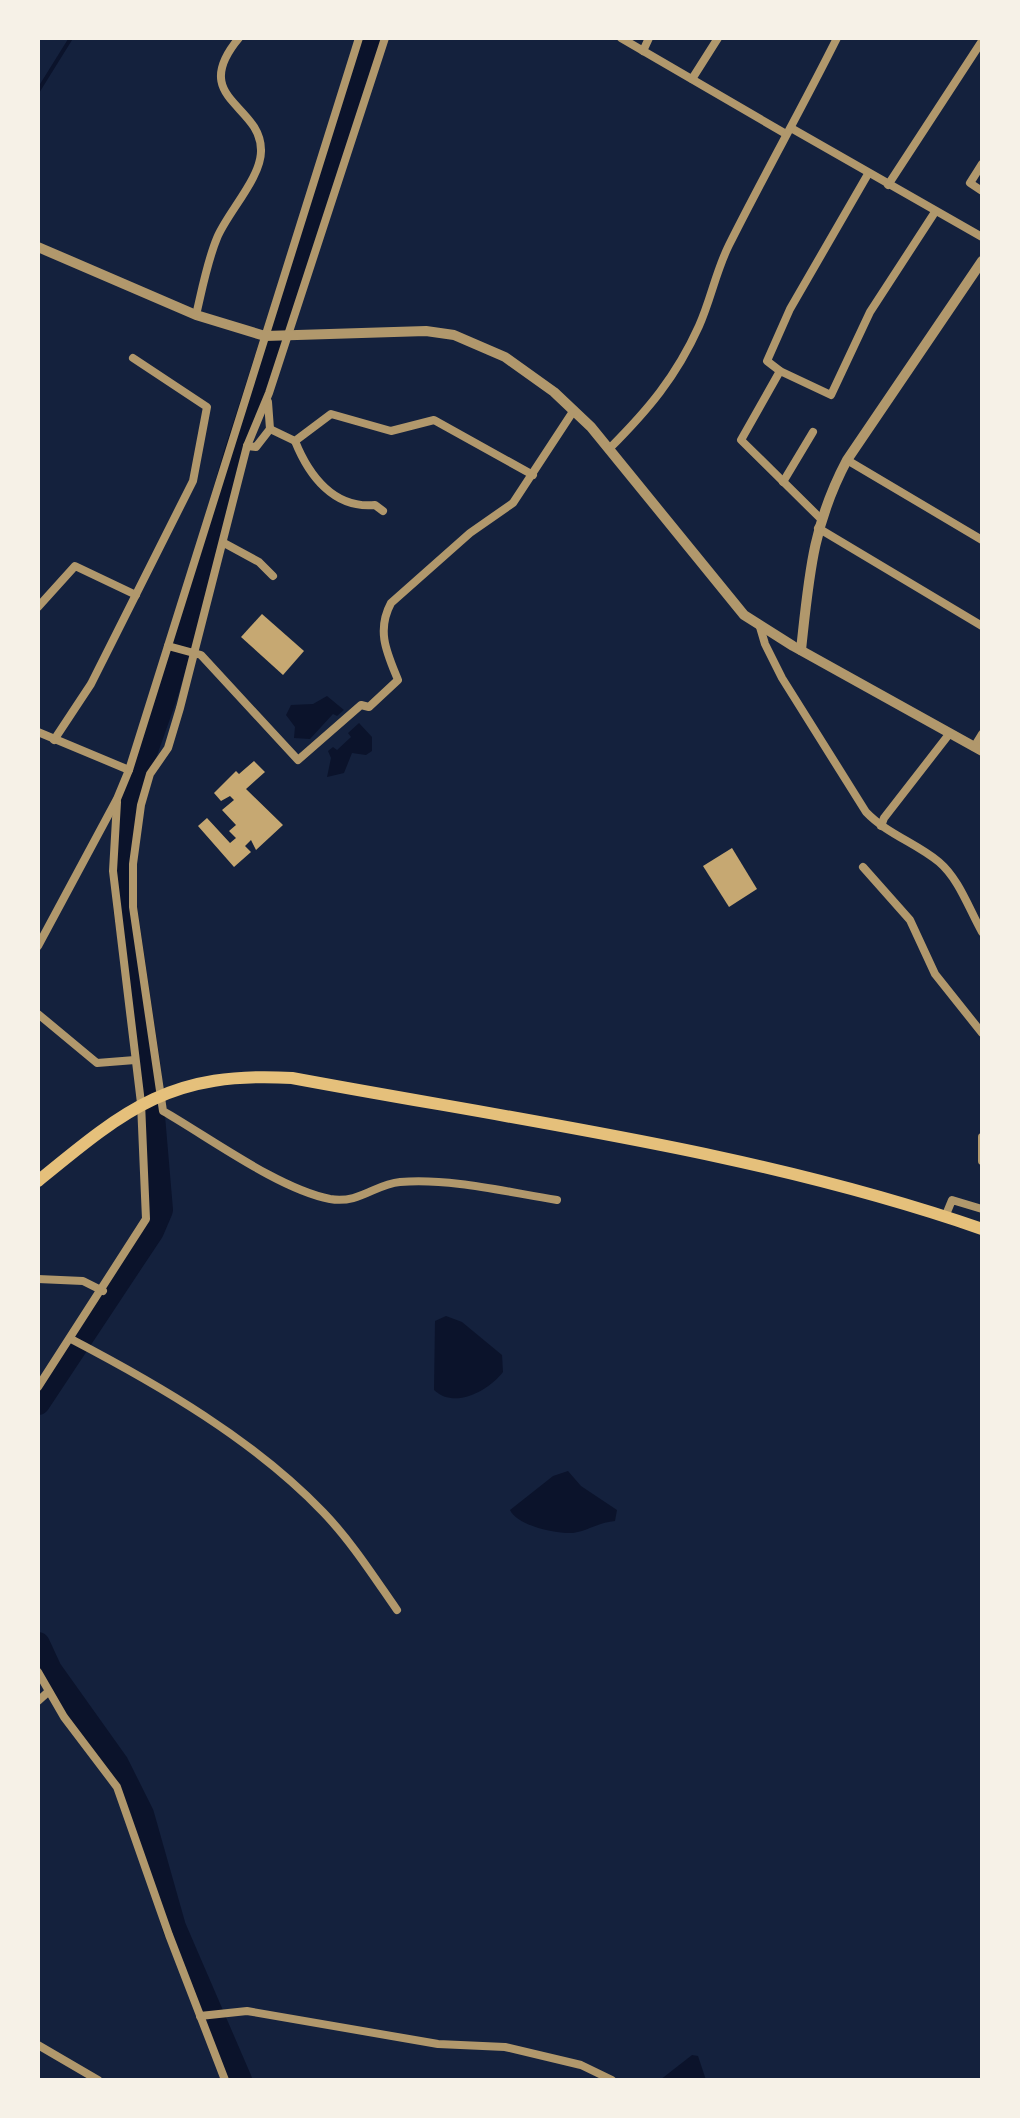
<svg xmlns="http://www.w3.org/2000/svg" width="1020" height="2118" font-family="Ubuntu,sans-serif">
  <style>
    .water { fill: #0b132b }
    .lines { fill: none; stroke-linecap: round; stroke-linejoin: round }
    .stream { stroke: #0b132b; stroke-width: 4 }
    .river { stroke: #0b132b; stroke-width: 24 }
    .building { fill: #c6a872 }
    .minor { stroke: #b1986c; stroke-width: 8 }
    .tertiary { stroke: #b1986c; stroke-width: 10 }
    .primary { stroke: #e5c07b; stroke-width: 12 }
  </style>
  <rect width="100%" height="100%" fill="#14213d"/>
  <!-- water -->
  <g class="water">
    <polygon points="327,696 344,710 337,716 333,714 310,739 294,738 295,727 286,715 291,705 313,704"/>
    <polygon points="359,723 372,737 372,751 366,755 352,753 344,773 327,777 331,758 328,751 333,747 337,750 351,737 348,733"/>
    <path d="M446,1316l16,6 40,33 1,17c-14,18 -48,38 -69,18l1,-69z"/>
    <path d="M568,1471l13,15 36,24 -2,11c-15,1 -28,10 -42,12 -16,1 -56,-7 -63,-23l43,-34z"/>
    <polygon points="692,2055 698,2056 706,2080 660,2080"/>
  </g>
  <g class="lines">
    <!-- stream -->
    <polyline class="stream" points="38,91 71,38"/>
    <!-- river -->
    <g class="river">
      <polyline points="38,1403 152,1231 161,1210 149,1069 125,907 123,857 130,796 166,694 235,456 370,38"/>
      <polyline points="38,1644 50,1670 117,1764 142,1814 174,1927 240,2080"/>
    </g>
  </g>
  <!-- building -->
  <g class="building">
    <polygon points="262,614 304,651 283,675 241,637"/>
    <polygon points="254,761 265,772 246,789 283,825 256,850 251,840 245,846 251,852 234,867 198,826 207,818 230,843 236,838 229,831 236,825 222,810 234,800 230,796 221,801 214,793 236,771 239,774"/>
    <polygon points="732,848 757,889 729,907 703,866"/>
  </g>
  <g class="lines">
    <!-- minor -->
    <g class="minor">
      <path d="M385,38l-116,355 -22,53 -67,262 -12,40 -18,26 -9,31 -8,59v43l30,204c47,27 116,78 167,88 30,5 45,-15 70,-17 52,-4 106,10 157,18"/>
      <polyline points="621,38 786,134"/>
      <polyline points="643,51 649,38"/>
      <polyline points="692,79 718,38"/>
      <polyline points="791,128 982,237"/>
      <polyline points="982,164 970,183 982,191"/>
      <polyline points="888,185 982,41"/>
      <path d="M196,315c6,-25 11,-53 21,-77 10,-25 45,-61 44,-88 0,-46 -73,-51 -22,-112"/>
      <polyline points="780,371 831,395 870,312 935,212"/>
      <polyline points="270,429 295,441 331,414 391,431 434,420 533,475"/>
      <path d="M295,441c14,35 39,68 80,64l8,6"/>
      <polyline points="247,446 256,447 270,429 268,402"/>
      <path d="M609,449c39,-39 67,-72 90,-123 12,-27 17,-55 30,-81 35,-70 73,-137 108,-207"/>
      <polyline points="847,460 982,540"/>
      <polyline points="783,482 813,432"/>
      <polyline points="820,518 741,440 780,371 767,361 790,309 868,174"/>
      <polyline points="818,528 982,626"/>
      <polyline points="224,543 259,562 273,576"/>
      <polyline points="38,607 75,566 136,595"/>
      <path d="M760,627l5,17 17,34 84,134c21,22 50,31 73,50 20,17 30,47 43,70"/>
      <path d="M168,646l33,9 97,105 63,-55 8,2 29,-27c-11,-27 -22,-49 -7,-77l79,-70 43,-30 61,-93"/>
      <polyline points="38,732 129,770"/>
      <polyline points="54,740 91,684 193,481 207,407 133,358"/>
      <polyline points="974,747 982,734"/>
      <polyline points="881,826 884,818 950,733"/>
      <polyline points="863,867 910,920 935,974 982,1033"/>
      <polyline points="38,946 117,799 129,770 359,38"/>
      <polyline points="38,1014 97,1063 135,1060"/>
      <polyline points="982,1137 982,1161"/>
      <polyline points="945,1217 952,1200 982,1209"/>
      <polyline points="38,1279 83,1281 103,1291"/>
      <path d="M71,1339c88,46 183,101 252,173 28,29 51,65 74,98"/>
      <polyline points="38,1387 146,1219 141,1103 113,871 117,802"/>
      <polyline points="38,1672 64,1717 117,1787 169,1935 225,2080"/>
      <polyline points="38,1701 48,1692"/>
      <polyline points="200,2016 247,2011 438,2044 505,2047 581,2065 612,2080"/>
      <polyline points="38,2045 98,2080"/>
    </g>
    <!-- tertiary -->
    <g class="tertiary">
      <polyline points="38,247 196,315 265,336 426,331 454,335 505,357 554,392 591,427 744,615 793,646 982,751"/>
      <path d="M801,650c8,-73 11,-124 46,-190l135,-199"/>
    </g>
    <!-- primary -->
    <path class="primary" d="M38,1181c89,-73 133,-110 254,-103 230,43 468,74 690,151"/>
  </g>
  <!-- border -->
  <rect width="1020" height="2118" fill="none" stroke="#f6f1e7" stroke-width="80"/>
</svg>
